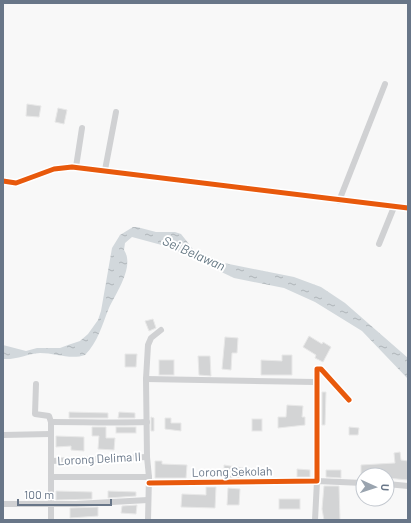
<svg xmlns="http://www.w3.org/2000/svg" width="411" height="523" font-family="Barlow,sans-serif">
  <style>
    .water { fill: url(#water-ripples) }
    .building { fill: #d3d4d5; stroke: #e8e8e8 }
    .lines { fill: none; stroke-linecap: round; stroke-linejoin: round }
    .street { stroke: #d0d1d3; stroke-width: 6 }
    .cycleway-casing { stroke: #fff; stroke-width: 8 }
    .cycleway { stroke: #e8590c; stroke-width: 5 }
    .labels { text-anchor: middle; stroke-width: 4; stroke-linejoin: round; paint-order: stroke }
    .street-label { font-size: 12px; fill: #687688; stroke: #fff }
    .water-label { font-size: 13px; font-style: italic; fill: #647783; stroke: #fff }
  </style>
  <defs>
    <pattern id="water-ripples" width="26" height="14" patternUnits="userSpaceOnUse"><rect width="26" height="14" fill="#d2d8dc"/><path d="M2 4q2-2 4 0t4 0M15 11q2-2 4 0t4 0" fill="none" stroke="#aeb4b8"/></pattern>
  </defs>
  <rect width="100%" height="100%" fill="#f8f8f8"/>
  <!-- water -->
  <path class="water" d="M133,227h4l19,5h19l6,2 12,15 31,14 70,14 27,10 24,16 63,55v21l-46,-48 -47,-29 -31,-14 -50,-10 -65,-31 -37,-10 -7,6 -1,7c11,16 -8,43 -15,58 -7,17 -11,34 -24,47 -14,5 -30,-2 -45,-2 -13,1 -24,7 -37,6v-14l23,6 11,-3h23l8,-3 12,-4 8,-7 10,-14 3,-9 11,-63 8,-13z"/>
  <!-- building -->
  <g class="building">
    <polygon points="27,104 41,106 39,117 26,116"/>
    <polygon points="58,108 67,110 64,124 55,122"/>
    <polygon points="153,319 156,328 149,331 145,321"/>
    <polygon points="309,336 322,344 323,342 331,347 323,362 315,358 316,355 303,347"/>
    <polygon points="225,337 238,338 237,353 232,353 231,370 222,369"/>
    <polygon points="125,354 137,354 136,367 125,367"/>
    <polygon points="282,355 292,355 292,375 261,375 261,360 282,361"/>
    <polygon points="198,356 210,356 211,376 199,375"/>
    <rect x="159" y="360" width="15" height="15"/>
    <polygon points="322,392 326,392 325,425 322,425"/>
    <polygon points="287,405 303,406 302,417 305,417 305,425 278,428 278,417 286,417"/>
    <polygon points="69,412 108,413 108,418 69,418"/>
    <polygon points="119,412 135,413 135,418 118,418"/>
    <polygon points="151,417 154,418 154,431 151,431"/>
    <polygon points="165,418 171,418 171,423 181,423 181,431 165,429"/>
    <rect x="252" y="419" width="10" height="12"/>
    <polygon points="92,427 106,427 106,438 115,438 114,450 98,449 99,436 92,436"/>
    <rect x="116" y="427" width="20" height="6"/>
    <polygon points="349,427 359,428 358,435 349,435"/>
    <polygon points="56,436 84,437 84,451 71,450 71,446 56,447"/>
    <polygon points="400,452 401,460 408,461 408,480 387,478 387,475 361,475 361,465 395,463 394,453"/>
    <polygon points="155,461 162,461 162,464 187,465 186,478 155,478"/>
    <polygon points="224,465 243,468 243,477 224,478"/>
    <polygon points="297,469 310,470 310,477 297,477"/>
    <polygon points="326,470 341,470 341,478 326,477"/>
    <polygon points="324,486 339,486 340,520 324,520 322,509"/>
    <polygon points="206,487 216,487 215,508 181,507 182,494 206,495"/>
    <polygon points="228,488 240,489 239,505 227,505"/>
    <polygon points="56,491 92,492 92,499 56,500"/>
    <polygon points="108,491 136,492 136,496 108,498"/>
    <rect x="279" y="499" width="21" height="10"/>
    <polygon points="137,505 136,514 121,513 122,506"/>
    <polygon points="98,507 98,516 70,518 70,508"/>
  </g>
  <g class="lines">
    <!-- street -->
    <g class="street">
      <polyline points="76,167 82,128"/>
      <polyline points="105,170 116,112"/>
      <polyline points="3,181 16,183 54,169 72,167 408,208"/>
      <polyline points="339,201 385,84"/>
      <polyline points="379,244 394,207"/>
      <polyline points="146,379 315,382"/>
      <polyline points="36,384 35,414 49,416 51,422 51,520"/>
      <path d="M51,422c32,0 64,1 96,0"/>
      <polyline points="3,435 50,434"/>
      <polyline points="51,461 147,457"/>
      <polyline points="51,477 149,477 148,520"/>
      <polyline points="149,477 147,457 146,379 148,345 151,338 161,330"/>
      <polyline points="149,483 317,481 317,369 321,369 349,400"/>
      <polyline points="387,484 408,486"/>
      <polyline points="3,504 76,504 148,500"/>
      <polyline points="315,520 317,481 363,483"/>
    </g>
    <defs>
      <g id="cycleway">
        <polyline points="3,181 16,183 54,169 72,167 408,208"/>
        <polyline points="149,483 317,481 317,369 321,369 349,400"/>
      </g>
    </defs>
    <!-- cycleway casing -->
    <use href="#cycleway" class="cycleway-casing"/>
    <!-- cycleway -->
    <use href="#cycleway" class="cycleway"/>
  </g>
  <g class="labels">
    <!-- street labels -->
    <g class="street-label">
      <text transform="translate(99 459) rotate(-3)" y="4">Lorong Delima II</text>
      <text transform="translate(232 472) rotate(-1)" y="4">Lorong Sekolah</text>
    </g>
    <!-- water labels -->
    <g class="water-label">
      <text transform="translate(194 253) rotate(24)" y="5">Sei Belawan</text>
    </g>
  </g>
  <!-- border -->
  <rect width="411" height="523" fill="none" stroke="#687688" stroke-width="8"/>
  <!-- north arrow -->
  <g transform="translate(375 487) rotate(93)"><circle r="19" fill="#ffffff" stroke="#c3c8cf"/>
  <path d="M0-3L7 15L0 10L-7 15Z" fill="#9aa4af"/>
  <text y="-6" font-size="11" font-weight="bold" text-anchor="middle" fill="#687688">U</text>
  </g>
  <!-- scale -->
  <path d="M18 499v6h93v-6" fill="none" stroke="#687688" stroke-width="2"/>
  <text x="24" y="499" font-size="12" fill="#687688" stroke="#ffffff" stroke-width="3" paint-order="stroke">100 m</text>
</svg>
